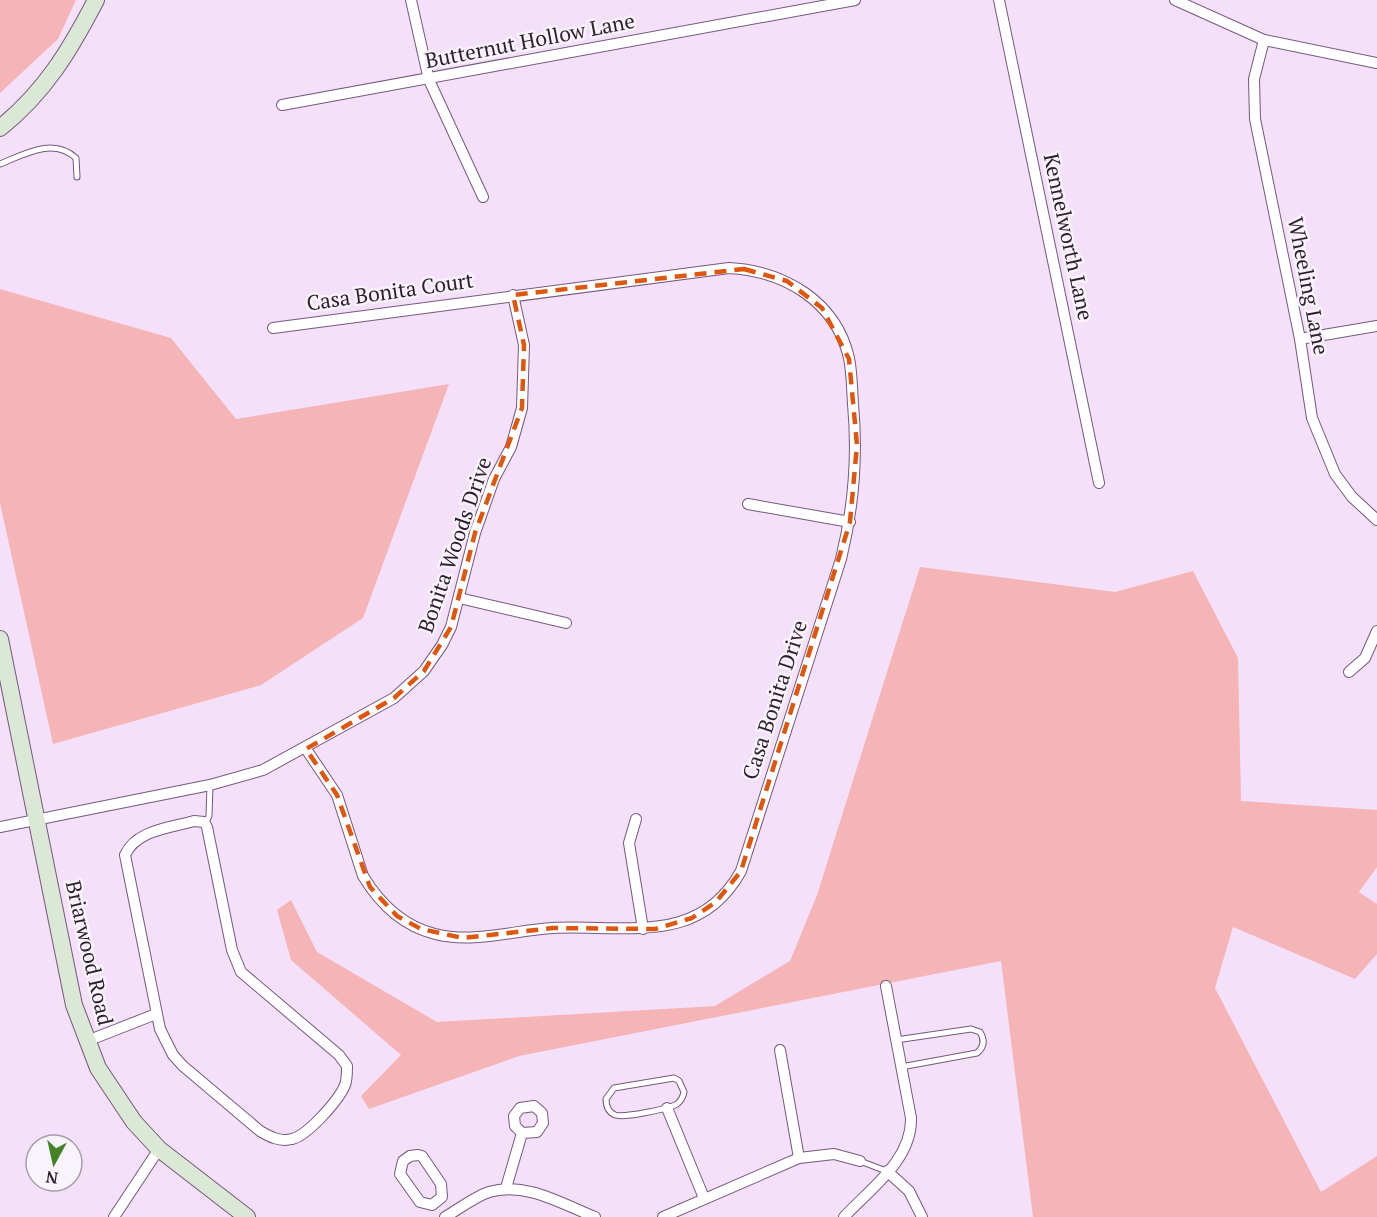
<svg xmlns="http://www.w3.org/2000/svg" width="1377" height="1217" font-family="'PT Serif',serif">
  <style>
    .green { fill: #f5b5b6 }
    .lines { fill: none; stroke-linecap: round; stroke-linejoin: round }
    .lane-casing { stroke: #76587f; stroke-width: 7 }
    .street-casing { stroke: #76587f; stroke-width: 12 }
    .secondary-casing { stroke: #76587f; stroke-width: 18 }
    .lane { stroke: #fff; stroke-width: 5 }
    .street { stroke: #fff; stroke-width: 10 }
    .secondary { stroke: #dae8d5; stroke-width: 16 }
    .marked { fill: none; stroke: #df560e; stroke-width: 4.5; stroke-dasharray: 12 8; stroke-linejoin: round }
    .labels { text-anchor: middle; stroke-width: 5; stroke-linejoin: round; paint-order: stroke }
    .street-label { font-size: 21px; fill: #2b1e2f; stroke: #f9f3fc }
  </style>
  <rect width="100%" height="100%" fill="#f4e0fb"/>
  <!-- green -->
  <g class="green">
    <polygon points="0,0 76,0 58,39 0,93"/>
    <polygon points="0,289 171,338 236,419 449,384 363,618 261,685 53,744 0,503"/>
    <polygon points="920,567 1115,592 1193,571 1238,658 1241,801 1377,810 1377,867 1359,892 1377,904 1377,954 1355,979 1233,927 1215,988 1321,1192 1377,1156 1377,1217 1033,1217 1001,961 519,1056 369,1109 361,1096 401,1055 291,960 277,910 291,900 317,952 437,1022 715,1006 790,961 817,895"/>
  </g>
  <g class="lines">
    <defs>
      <g id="lane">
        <path d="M0,164c25,-10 53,-27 76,-6l1,19"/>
        <polyline points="205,824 209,816 210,785"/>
        <path d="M896,1040l75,-11 9,3c5,8 4,15 -3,21l-76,14"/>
        <path d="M674,1078l5,3 5,11c-1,5 -3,9 -7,12 -9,5 -53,14 -62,11 -7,-3 -9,-9 -9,-16l8,-11z"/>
        <polyline points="860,1161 886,1171"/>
      </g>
      <g id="street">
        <polyline points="411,0 429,80 483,197"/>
        <polyline points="999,0 1099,483"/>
        <polyline points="1175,0 1264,40 1377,63"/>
        <polyline points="1264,40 1254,79 1255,119 1300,339 1312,418 1335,474 1352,497 1377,520"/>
        <polyline points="282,105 855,0"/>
        <path d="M273,328l456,-60c55,3 107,33 120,90 3,15 3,31 4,46 5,54 1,102 -12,155l-100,312c-42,76 -117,53 -188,57 -38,2 -79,16 -118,6 -32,-8 -55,-30 -72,-58l-26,-81 -31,-46"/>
        <polyline points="1300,339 1377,326"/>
        <polyline points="748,504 850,522"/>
        <polyline points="459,598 566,623"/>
        <polyline points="1349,672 1365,658 1377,631"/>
        <polyline points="636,819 629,843 643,929"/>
        <path d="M194,821l10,1 3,5 25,123 9,22 98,83 8,11c0,6 0,14 -2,19 -6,15 -38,51 -53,54 -12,3 -22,-2 -32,-8l-77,-65 -10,-11 -13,-26 -35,-174c11,-25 45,-27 69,-34z"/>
        <polyline points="0,827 210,785 263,770 394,698 424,671 442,645 451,627 475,533 494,479 511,447 522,408 524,345 513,295"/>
        <polyline points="87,1041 156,1014"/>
        <polyline points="780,1050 799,1158"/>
        <polyline points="667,1108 704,1198"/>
        <polygon points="418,1155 422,1156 441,1184 442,1197 432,1205 420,1202 400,1174 403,1161 410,1156"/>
        <polyline points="887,1171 909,1191 922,1217"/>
        <polyline points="506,1188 522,1133 537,1132 543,1123 542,1113 534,1106 520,1108 514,1116 515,1126 522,1133"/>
        <polyline points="114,1217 159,1149"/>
        <path d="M445,1217c14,-8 29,-20 44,-25 36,-11 73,12 106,25"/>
        <polyline points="663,1217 799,1158 834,1154 860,1161"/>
        <path d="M844,1217c27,-29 68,-57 67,-99l-25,-132"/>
      </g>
      <g id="secondary">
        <path d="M0,128c45,-36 70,-78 96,-128"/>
        <polyline points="0,639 74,1005 98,1068 134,1122 159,1149 247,1217"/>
      </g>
    </defs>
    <!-- lane casing -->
    <use href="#lane" class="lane-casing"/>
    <!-- street casing -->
    <use href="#street" class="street-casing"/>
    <!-- secondary casing -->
    <use href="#secondary" class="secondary-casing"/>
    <!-- lane -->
    <use href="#lane" class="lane"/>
    <!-- street -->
    <use href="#street" class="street"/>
    <!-- secondary -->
    <use href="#secondary" class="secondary"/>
  </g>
  <!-- marked area -->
  <path class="marked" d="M744,269l43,12 35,27 27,51 8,86 -7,77 -109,349 -25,31 -24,16 -37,11 -102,-1 -90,10 -42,-9 -24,-13 -27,-29 -33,-92 -31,-46 88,-51 30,-27 27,-44 24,-94 47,-125 2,-63 -11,-50z"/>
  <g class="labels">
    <!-- street labels -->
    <g class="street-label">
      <text transform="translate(530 41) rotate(-11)" y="7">Butternut Hollow Lane</text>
      <text transform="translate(1068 237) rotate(78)" y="7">Kennelworth Lane</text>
      <text transform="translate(1308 286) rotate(79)" y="7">Wheeling Lane</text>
      <text transform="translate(390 292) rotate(-8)" y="7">Casa Bonita Court</text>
      <text transform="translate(455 545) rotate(-71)" y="7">Bonita Woods Drive</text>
      <text transform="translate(775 700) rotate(-72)" y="7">Casa Bonita Drive</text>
      <text transform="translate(89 953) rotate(77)" y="7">Briarwood Road</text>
    </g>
  </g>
  <!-- north arrow -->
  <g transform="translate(54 1163) rotate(188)"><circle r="28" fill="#f9f3fc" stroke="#a79eaa" stroke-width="1.5"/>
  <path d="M0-4.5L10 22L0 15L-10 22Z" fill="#418325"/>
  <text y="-9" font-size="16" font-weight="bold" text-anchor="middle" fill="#2b1e2f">N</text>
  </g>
</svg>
